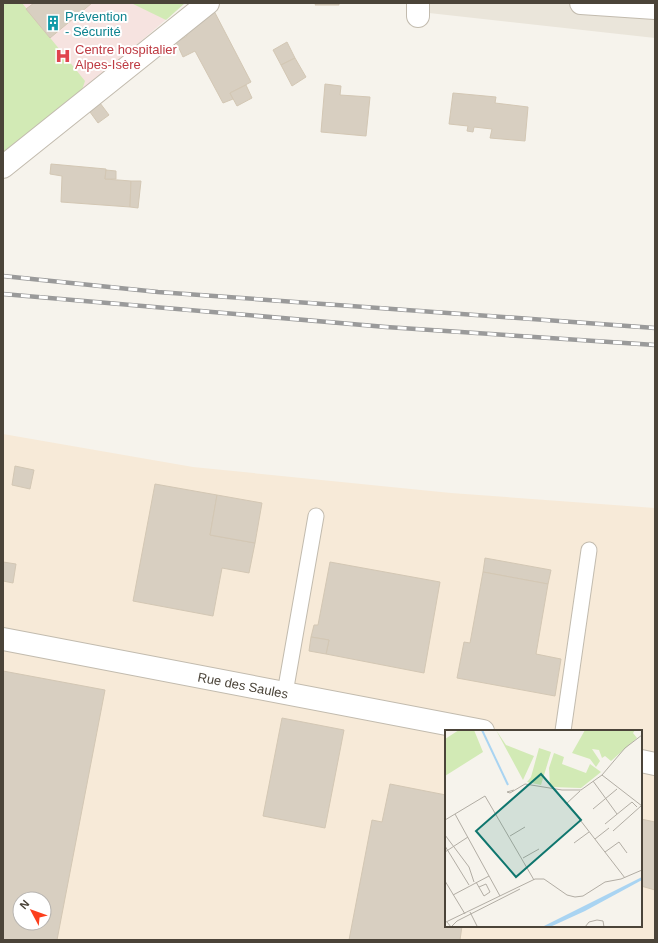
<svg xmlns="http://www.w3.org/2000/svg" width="658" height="943" font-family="Helvetica,sans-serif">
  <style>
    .residential { fill: #eae5da }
    .commercial { fill: #f7ead8; fill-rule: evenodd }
    .medical { fill: #f6e3e0 }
    .green { fill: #d2eab5 }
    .building { fill: #d8cfc1; stroke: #d3c7b4; fill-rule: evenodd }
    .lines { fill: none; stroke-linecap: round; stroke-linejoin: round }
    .service-casing { stroke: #c2bbae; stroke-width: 17 }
    .minor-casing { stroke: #c2bbae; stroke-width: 24 }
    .service { stroke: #fff; stroke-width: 15 }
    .minor { stroke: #fff; stroke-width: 22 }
    .rail-casing { stroke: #9a9a9a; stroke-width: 4.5 }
    .rail { stroke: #fff; stroke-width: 3; stroke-dasharray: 9; stroke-linecap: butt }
    .labels { text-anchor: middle; stroke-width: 4; stroke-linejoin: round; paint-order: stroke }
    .culture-label { font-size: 13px; fill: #0d838f; stroke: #fff; text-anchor: start }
    .health-label { font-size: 13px; fill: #be3a42; stroke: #fff; text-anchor: start }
    .street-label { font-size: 13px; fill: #4b4439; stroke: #fff }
    .inset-river { fill: none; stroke: #a9d4f2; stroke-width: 2 }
    .inset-road { fill: none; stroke: #b2ada4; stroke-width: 1 }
    .view { fill: #0f766e; fill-opacity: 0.15; stroke: #0f766e; stroke-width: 2 }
    .inset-edge { fill: none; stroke: #4b4439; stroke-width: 2 }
  </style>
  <rect width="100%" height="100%" fill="#f6f3ec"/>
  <!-- residential -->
  <polygon class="residential" points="429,3 655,3 655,38 429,13"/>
  <!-- commercial -->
  <path class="commercial" d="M3,434l190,33 258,26 204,15v432h-652zM446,731h195v195h-195zM20,899h24v24h-24z"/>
  <!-- medical -->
  <polygon class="medical" points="3,3 185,3 81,93"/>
  <!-- green -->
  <g class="green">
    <polygon points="3,3 22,3 85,81 81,93 3,153"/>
    <polygon points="131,3 185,3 166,20"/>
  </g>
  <!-- building -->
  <g class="building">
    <polygon points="34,3 92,3 50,38 26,9"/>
    <polygon points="316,3 339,3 339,5 315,5"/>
    <polygon points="213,9 251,82 230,93 233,99 223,103 195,51 183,57 176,42 187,36 185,32"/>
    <polygon points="287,42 295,58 281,65 273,50"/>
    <polygon points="295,58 306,77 292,86 281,65"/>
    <polygon points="325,84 341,86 340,95 370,97 366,136 321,132"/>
    <polygon points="246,85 252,98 237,106 230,93"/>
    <polygon points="453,93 496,97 495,103 528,107 525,141 490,138 492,129 474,127 473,132 467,131 468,126 449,124"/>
    <polygon points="100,103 109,115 98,123 90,112"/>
    <polygon points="51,164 106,169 105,179 131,181 130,207 61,202 62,176 50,174"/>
    <polygon points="106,170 116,171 116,179 105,179"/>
    <polygon points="131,181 141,181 138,208 130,207"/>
    <polygon points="15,466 34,470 30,489 12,485"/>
    <polygon points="155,484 217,495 210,535 255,543 249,573 222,568 213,616 133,601"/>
    <polygon points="217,495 262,503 255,543 210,535"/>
    <polygon points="485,558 551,570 548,584 483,572"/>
    <polygon points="3,562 16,564 13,583 3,581"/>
    <polygon points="330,562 440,582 424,673 326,654 329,640 311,637 314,625 318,625"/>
    <polygon points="483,572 548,584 536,654 561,659 555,696 457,678 464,642 470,643"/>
    <polygon points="311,637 329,640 326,654 309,651"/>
    <path d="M3,671l102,19 -48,250h-54zM20,899h24v24h-24z"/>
    <polygon points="282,718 344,730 325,828 263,816"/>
    <polygon points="390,784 446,795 446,926 462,926 460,940 349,940 372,820 382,822"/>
    <polygon points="641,819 655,822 655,890 641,886"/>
  </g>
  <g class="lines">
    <defs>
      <g id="service">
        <polyline points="285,693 316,516"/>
        <polyline points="563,731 589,550"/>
      </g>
      <g id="minor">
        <polyline points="418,3 418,16"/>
        <polyline points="581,3 655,8"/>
        <polyline points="3,167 208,3"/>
        <polyline points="3,639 483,731"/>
        <polyline points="641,761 655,764"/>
      </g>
    </defs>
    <!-- service casing -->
    <use href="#service" class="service-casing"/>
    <!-- minor casing -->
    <use href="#minor" class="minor-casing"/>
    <!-- service -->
    <use href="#service" class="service"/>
    <!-- minor -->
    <use href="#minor" class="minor"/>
    <defs>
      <g id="rail">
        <polyline points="3,276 158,292 655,328"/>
        <polyline points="3,294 386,327 655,345"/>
      </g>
    </defs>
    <!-- rail casing -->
    <use href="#rail" class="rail-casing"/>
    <!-- rail -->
    <use href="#rail" class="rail"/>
  </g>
  <!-- icons -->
  <defs>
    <symbol id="building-bare" viewBox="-9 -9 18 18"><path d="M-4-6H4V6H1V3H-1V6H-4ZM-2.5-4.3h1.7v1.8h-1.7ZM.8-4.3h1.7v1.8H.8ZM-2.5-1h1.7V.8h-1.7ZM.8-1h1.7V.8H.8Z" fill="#0f9aa8" stroke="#fff" stroke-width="2.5" paint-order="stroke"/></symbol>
    <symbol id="hospital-bare" viewBox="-9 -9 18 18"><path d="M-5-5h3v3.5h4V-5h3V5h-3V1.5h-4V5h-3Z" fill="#e0444e" stroke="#fff" stroke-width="2.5" paint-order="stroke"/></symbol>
  </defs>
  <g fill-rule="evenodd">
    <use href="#building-bare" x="42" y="12" width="22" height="22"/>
    <use href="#hospital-bare" x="52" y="45" width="22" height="22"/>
  </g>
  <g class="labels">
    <!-- culture labels -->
    <g class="culture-label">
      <text x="65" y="21">Prévention<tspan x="65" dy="15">- Sécurité</tspan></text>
    </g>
    <!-- health labels -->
    <g class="health-label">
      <text x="75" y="54">Centre hospitalier<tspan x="75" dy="15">Alpes-Isère</tspan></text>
    </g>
    <!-- street labels -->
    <g class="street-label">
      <text transform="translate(243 685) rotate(11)" y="5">Rue des Saules</text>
    </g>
  </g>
  <!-- overview -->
  <g transform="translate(445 730)">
    <rect width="197" height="197" fill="#f6f3ec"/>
    <path d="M14,0h15l9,22 -38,24v-37zM51,0l10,15 28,11 -11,24zM140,0h50l-2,3 4,5 -26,23 -6,-5 -3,2 -3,-8 -7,-1 8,12 -4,6 -6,-8 -18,-6zM94,18l12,4 -10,33 -14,-3 4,-5zM109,23l10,4 -2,7 24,9 4,-9 11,8 -20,16 -31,-1 -1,-19z" fill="#d2eab5"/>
    <path d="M197,147v3l-57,31 -35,16h-8z" fill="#a9d4f2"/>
    <path class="inset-river" d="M37,0l26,55"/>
    <path class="inset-road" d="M157,45l40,31M148,51l24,33M69,60l-7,2 3,1 15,-9 37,6h19l21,-15 23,-27 17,-13M122,73l58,75M121,74l14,-13M148,79l24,-20M10,84l45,82M0,90l40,-24 49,84M160,94l27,-22 5,5M168,101l28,-25M0,105l24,32 5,15M65,106l15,-9M150,109l14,-11M129,113l15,-11M0,116l24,39M0,122l23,-15M160,122l14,-10 8,11M78,128l16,-9M0,151l20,33M31,152l8,14 6,-4 -4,-8 -7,3M8,165l36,-19M25,182l7,14M1,192l89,-43h9l23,16 8,2 8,-1 22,-14 16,-3 21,-9M2,192l4,5 6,-6 63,-32M140,197l4,-5 8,-2 6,1 1,6"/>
    <path class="view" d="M96,44l40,46 -65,57 -40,-46z"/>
    <rect width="197" height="197" class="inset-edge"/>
  </g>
  <!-- border -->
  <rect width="658" height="943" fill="none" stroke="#4b4439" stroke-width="8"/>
  <!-- north arrow -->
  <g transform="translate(32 911) rotate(311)"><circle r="19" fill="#ffffff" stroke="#b7b4b0"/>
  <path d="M0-3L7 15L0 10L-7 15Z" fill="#fc3f1d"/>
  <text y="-6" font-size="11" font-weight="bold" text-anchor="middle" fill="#4b4439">N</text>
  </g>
</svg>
